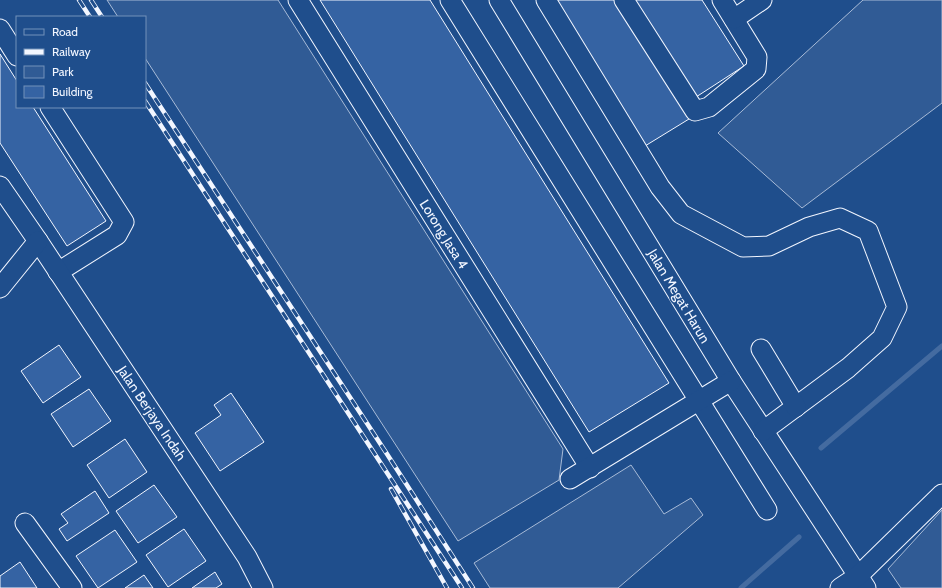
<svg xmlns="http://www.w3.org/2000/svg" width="942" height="588" font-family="Cabin,sans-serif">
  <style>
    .green { fill: #305b95; stroke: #a8bbd7 }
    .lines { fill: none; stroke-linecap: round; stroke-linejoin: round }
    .stream { stroke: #446ba0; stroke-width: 5 }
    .building { fill: #3563a3; stroke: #f2f6ff }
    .minor-casing { stroke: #f2f6ff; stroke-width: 21 }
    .minor { stroke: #1f4e8c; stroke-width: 19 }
    .rail-casing { stroke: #f2f6ff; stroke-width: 4.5 }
    .rail { stroke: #1f4e8c; stroke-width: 3; stroke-dasharray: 9; stroke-linecap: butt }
    .labels { text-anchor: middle; stroke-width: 3; stroke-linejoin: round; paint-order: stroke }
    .street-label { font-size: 14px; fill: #f2f6ff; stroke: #1f4e8c }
  </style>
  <rect width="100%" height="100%" fill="#1f4e8c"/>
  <!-- green -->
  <g class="green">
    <polygon points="107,0 278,0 563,449 559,480 458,541 145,58 145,17 118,17"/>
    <polygon points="863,0 942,0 942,103 802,208 718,133"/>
    <polygon points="631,465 664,514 691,498 703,515 618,588 490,588 474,563"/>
    <polygon points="942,510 942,588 901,588 888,569"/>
  </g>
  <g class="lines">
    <!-- stream -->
    <g class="stream">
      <polyline points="821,448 942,346"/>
      <polyline points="741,588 799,537"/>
    </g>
  </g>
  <!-- building -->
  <g class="building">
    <polygon points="320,0 430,0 669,383 589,432"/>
    <polygon points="555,0 615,0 689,119 645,146"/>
    <polygon points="634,0 702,0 744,66 696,97"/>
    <polygon points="0,54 17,81 17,107 33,107 106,221 67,246 0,143"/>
    <polygon points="59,345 81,377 43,403 21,371"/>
    <polygon points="89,389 111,421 73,447 51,414"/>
    <polygon points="231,393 264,442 220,471 195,433 221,415 214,405"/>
    <polygon points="125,439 147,472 109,498 87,465"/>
    <polygon points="154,485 177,517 138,543 116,511"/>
    <polygon points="95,491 109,513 67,541 59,529 68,523 61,514"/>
    <polygon points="184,529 206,561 168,587 146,555"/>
    <polygon points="115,530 137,562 98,588 76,556"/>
    <polygon points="20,562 37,588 0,588 0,576"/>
    <polygon points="215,572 222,584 216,588 192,588"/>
    <polygon points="144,575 153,588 125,588"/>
  </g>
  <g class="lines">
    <defs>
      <g id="minor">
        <polyline points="298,0 590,468"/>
        <polyline points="450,0 767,510"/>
        <polyline points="499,0 731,381 866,588"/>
        <polyline points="546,0 660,187 681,214 743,247 769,246 809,227 840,218 868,231 897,307 882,338 848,368 763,431"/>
        <polyline points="624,0 695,111 709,107 756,69 757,57 722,0"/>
        <polyline points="734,19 762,0"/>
        <polyline points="0,29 17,56"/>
        <polyline points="50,107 124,222 117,235 58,272"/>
        <polyline points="0,186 38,241 247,557 263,588"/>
        <polyline points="0,288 38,241"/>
        <polyline points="761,349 796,407"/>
        <polyline points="570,479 731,381"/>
        <polyline points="25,523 72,588"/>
        <polyline points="840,588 858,576 942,494"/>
      </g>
    </defs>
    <!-- minor casing -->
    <use href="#minor" class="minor-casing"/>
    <!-- minor -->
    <use href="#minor" class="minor"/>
    <defs>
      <g id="rail">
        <polyline points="79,0 90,17"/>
        <polyline points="91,0 102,17"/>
        <polyline points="145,83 387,454 473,588"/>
        <polyline points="145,101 462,588"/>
        <polyline points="391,489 447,588"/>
      </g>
    </defs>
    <!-- rail casing -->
    <use href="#rail" class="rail-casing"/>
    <!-- rail -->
    <use href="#rail" class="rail"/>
  </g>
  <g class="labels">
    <!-- street labels -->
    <g class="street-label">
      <text transform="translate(444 234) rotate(58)" y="5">Lorong Jasa 4</text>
      <text transform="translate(679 296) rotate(59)" y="5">Jalan Megat Harun</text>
      <text transform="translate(152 413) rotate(56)" y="5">Jalan Berjaya Indah</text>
    </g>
  </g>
  <!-- legend -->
  <rect x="16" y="16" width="130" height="92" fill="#1f4e8c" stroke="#7391ba"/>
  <rect x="24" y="29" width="20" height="6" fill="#1f4e8c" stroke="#7391ba"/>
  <text x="52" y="36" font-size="12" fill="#f2f6ff">Road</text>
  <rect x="24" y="49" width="20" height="6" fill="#f2f6ff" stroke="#7391ba"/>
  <text x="52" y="56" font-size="12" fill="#f2f6ff">Railway</text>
  <rect x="24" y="66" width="20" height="12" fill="#305b95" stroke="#7391ba"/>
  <text x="52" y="76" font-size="12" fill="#f2f6ff">Park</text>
  <rect x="24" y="86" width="20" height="12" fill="#3563a3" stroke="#7391ba"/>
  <text x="52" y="96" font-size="12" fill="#f2f6ff">Building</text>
</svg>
